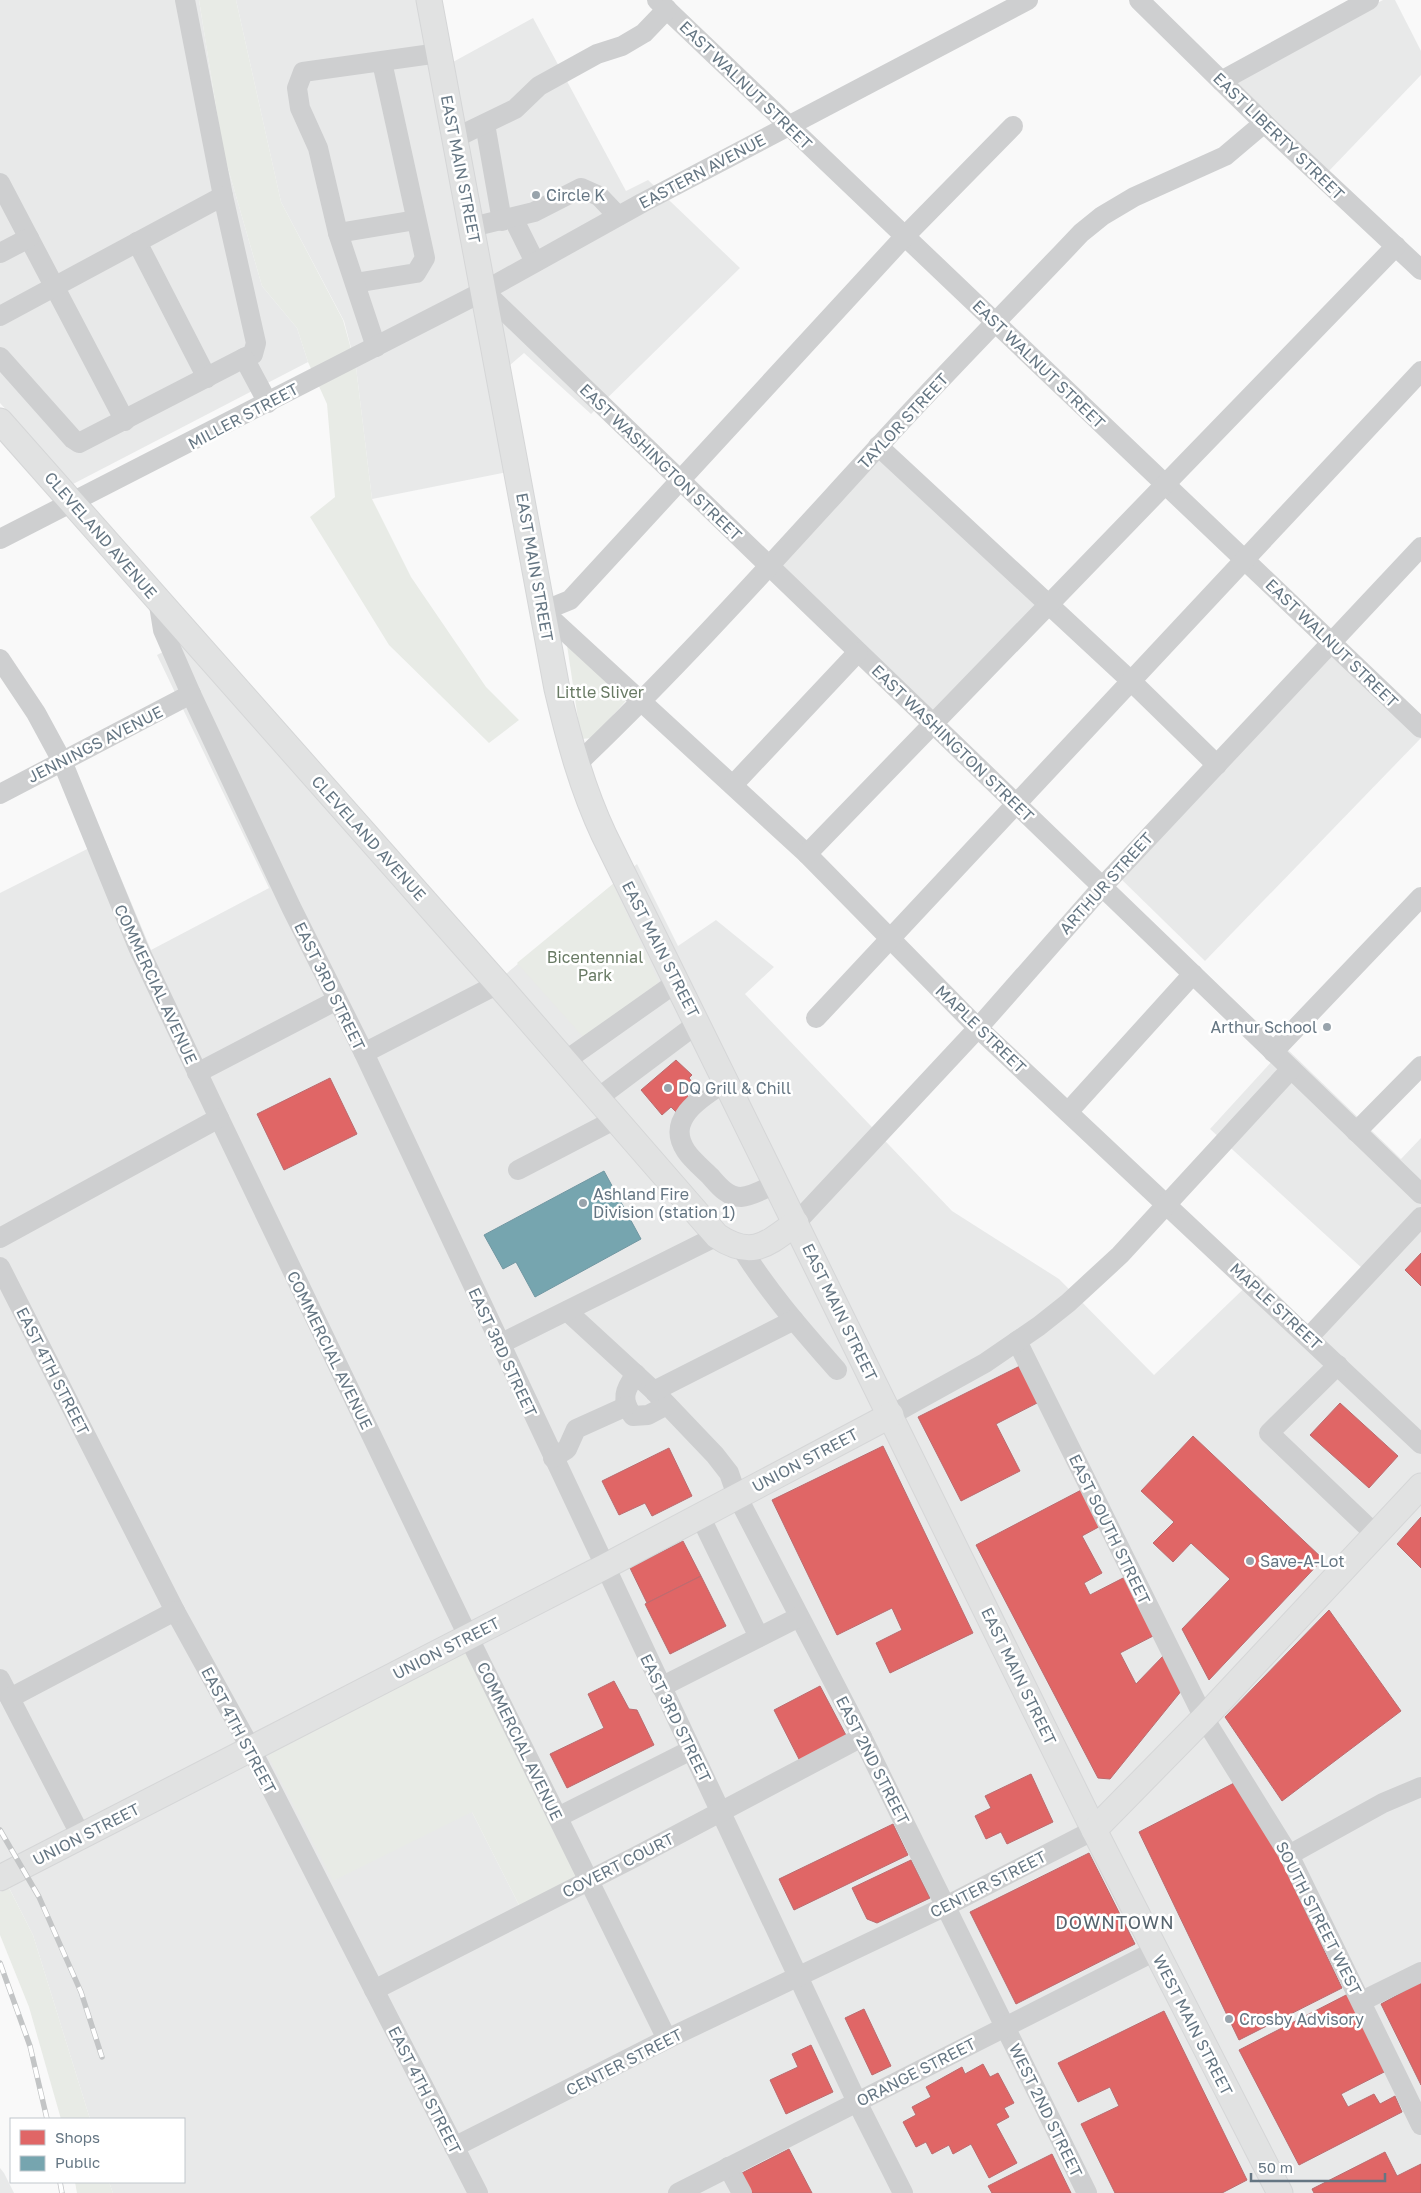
<svg xmlns="http://www.w3.org/2000/svg" width="1421" height="2193" font-family="'Golos Text',sans-serif">
  <style>
    .built { fill: #e8e9e9; fill-rule: evenodd }
    .green { fill: #e8ebe6 }
    .shops { fill: #e06666; stroke: #bb6b6f }
    .public { fill: #76a5af; stroke: #7197a2 }
    .lines { fill: none; stroke-linecap: round; stroke-linejoin: round }
    .major-casing { stroke: #d5d6d7; stroke-width: 27 }
    .minor { stroke: #cecfd0; stroke-width: 20 }
    .major { stroke: #e1e2e2; stroke-width: 25 }
    .rail-casing { stroke: #c3c5c6; stroke-width: 5.5 }
    .rail { stroke: #fff; stroke-width: 4; stroke-dasharray: 11; stroke-linecap: butt }
    .poi-dot { fill: #99a4ac; stroke: #fff; stroke-width: 2 }
    .labels { text-anchor: middle; stroke-width: 5; stroke-linejoin: round; paint-order: stroke }
    .street-label { font-size: 16px; fill: #657683; stroke: #fff }
    .poi-label { font-size: 16px; fill: #657683; stroke: #fff; text-anchor: start }
    .park-label { font-size: 16px; fill: #687a64; stroke: #fff }
    .neighbourhood-label { font-size: 18px; letter-spacing: 1px; fill: #57646e; stroke: #fff }
  </style>
  <rect width="100%" height="100%" fill="#f9f9f9"/>
  <!-- built -->
  <g class="built">
    <polygon points="0,0 199,0 223,151 262,286 297,328 308,362 73,484 0,403"/>
    <polygon points="236,0 442,0 453,62 533,18 626,191 648,180 740,268 591,414 524,353 494,379 513,471 372,499 356,367 344,321 281,202"/>
    <polygon points="1383,0 1395,0 1421,51 1421,75 1327,173 1228,81"/>
    <polygon points="880,449 1049,613 939,726 770,562"/>
    <path d="M200,633l306,341 131,-110 41,82 38,-26 58,47 -29,27 207,217 107,68 95,96 104,-100 50,50 55,-56 -153,-140 75,-82 116,112 20,-21v1055h-1308l-4,-11h75v-63h-94l-57,-184 -33,-65v-977l105,-53 46,110 118,-62 -112,-233zM472,1812l111,63 -63,32z"/>
    <polygon points="1335,652 1421,735 1421,738 1205,961 1118,876"/>
    <polygon points="0,2168 4,2173 14,2193 0,2193"/>
  </g>
  <!-- green -->
  <g class="green">
    <polygon points="199,0 236,0 281,202 343,320 356,367 372,499 411,577 486,687 519,720 489,743 389,645 310,517 335,497 327,404 308,362 297,328 262,286 223,151"/>
    <polygon points="564,625 635,691 592,738 581,739"/>
    <polygon points="613,884 659,982 584,1038 517,963"/>
    <polygon points="470,1647 583,1875 520,1907 472,1812 333,1881 265,1750"/>
    <polygon points="9,1888 33,1935 90,2119 61,2119 29,2007 0,1935 0,1892"/>
    <polygon points="75,2182 109,2182 113,2193 77,2193"/>
  </g>
  <!-- shops -->
  <g class="shops">
    <polygon points="676,1060 692,1075 689,1078 695,1086 686,1094 690,1099 676,1112 671,1107 662,1115 641,1090"/>
    <polygon points="330,1078 357,1134 284,1170 257,1114"/>
    <polygon points="1421,1253 1421,1286 1405,1270"/>
    <polygon points="1022,1365 1041,1401 996,1424 1020,1471 961,1501 918,1417"/>
    <polygon points="1340,1403 1398,1456 1369,1488 1310,1435"/>
    <polygon points="1193,1436 1323,1559 1209,1680 1182,1629 1230,1579 1191,1543 1173,1562 1153,1543 1174,1522 1141,1491"/>
    <polygon points="883,1446 973,1633 890,1673 876,1643 902,1630 892,1608 837,1635 772,1500"/>
    <polygon points="669,1448 692,1496 652,1516 645,1503 619,1515 602,1481"/>
    <polygon points="1087,1487 1106,1523 1082,1536 1102,1573 1084,1583 1090,1595 1127,1576 1157,1634 1120,1653 1136,1684 1165,1654 1182,1690 1110,1779 1098,1778 976,1545"/>
    <polygon points="1421,1517 1421,1568 1397,1544"/>
    <polygon points="683,1541 701,1576 647,1603 630,1568"/>
    <polygon points="701,1576 726,1626 670,1654 645,1604"/>
    <polygon points="1329,1610 1401,1711 1282,1801 1225,1717"/>
    <polygon points="614,1681 629,1709 637,1710 654,1745 567,1788 550,1754 604,1728 588,1694"/>
    <polygon points="820,1686 848,1739 801,1763 774,1710"/>
    <polygon points="1031,1774 1053,1822 1007,1844 1001,1832 986,1839 975,1816 991,1808 985,1796"/>
    <polygon points="1238,1781 1265,1827 1342,1988 1239,2040 1139,1832"/>
    <polygon points="893,1824 908,1855 794,1910 779,1879"/>
    <polygon points="1089,1853 1135,1944 1016,2004 970,1912"/>
    <polygon points="911,1860 930,1898 877,1923 867,1919 852,1888"/>
    <polygon points="1421,1982 1421,2085 1381,2004"/>
    <polygon points="1350,1993 1390,2069 1341,2094 1348,2107 1374,2094 1380,2104 1395,2096 1402,2112 1299,2165 1239,2050"/>
    <polygon points="864,2009 891,2066 872,2075 845,2018"/>
    <polygon points="1164,2011 1247,2180 1222,2193 1115,2193 1081,2124 1119,2106 1110,2087 1078,2102 1058,2063"/>
    <polygon points="811,2045 833,2092 786,2114 770,2080 798,2067 792,2054"/>
    <polygon points="983,2064 990,2077 998,2073 1014,2103 1004,2108 1009,2117 996,2124 1017,2163 989,2178 971,2144 953,2154 949,2145 932,2154 926,2142 916,2147 903,2122 916,2115 912,2107 931,2097 926,2087 962,2067 965,2074"/>
    <polygon points="789,2149 812,2193 750,2193 740,2174"/>
    <polygon points="1385,2152 1397,2176 1421,2164 1421,2193 1314,2193 1312,2189"/>
    <polygon points="1052,2154 1071,2193 992,2193 988,2186"/>
  </g>
  <!-- public -->
  <polygon class="public" points="604,1171 641,1239 535,1297 516,1262 503,1269 484,1235"/>
  <g class="lines">
    <defs>
      <g id="major">
        <path d="M429,0l128,689c12,51 25,99 47,146l490,995 186,363"/>
        <path d="M0,421l498,563 219,252c35,23 49,9 79,-13"/>
        <polyline points="1094,1830 1204,1718 1421,1486"/>
        <polyline points="0,1878 604,1567 891,1415"/>
      </g>
    </defs>
    <!-- major casing -->
    <use href="#major" class="major-casing"/>
    <!-- minor -->
    <g class="minor">
      <polyline points="185,0 223,196"/>
      <polyline points="657,0 1421,728"/>
      <polyline points="1139,0 1264,123 1421,270"/>
      <polyline points="1221,81 1369,0"/>
      <polyline points="485,124 502,221"/>
      <polyline points="455,138 515,109 539,86 597,54 622,46 644,33 667,9"/>
      <polyline points="0,183 125,421"/>
      <polyline points="513,218 535,262"/>
      <polyline points="472,227 534,212 581,188 599,196 618,216"/>
      <polyline points="338,233 416,220"/>
      <polyline points="137,242 207,378"/>
      <polyline points="0,253 29,238"/>
      <polyline points="355,283 416,273 425,258 382,62"/>
      <polyline points="484,291 1421,1194"/>
      <polyline points="0,316 223,196 256,343 253,354 244,358"/>
      <polyline points="376,347 338,233 318,148 300,108 297,88 303,72 439,53"/>
      <polyline points="0,357 73,439 79,443 244,358 268,403"/>
      <polyline points="878,446 1131,681 1217,765"/>
      <polyline points="0,539 484,291 642,203 1028,0"/>
      <polyline points="158,599 163,630 191,694 291,907 364,1053 857,2102 903,2193"/>
      <polyline points="543,611 807,854 978,1028 1421,1444"/>
      <polyline points="543,611 570,600 905,236 1013,126"/>
      <polyline points="0,659 36,713 62,761 138,947 219,1118 468,1636 667,2039"/>
      <path d="M576,765c106,-101 203,-210 302,-318 66,-73 135,-142 203,-214l21,-17 32,-19 91,-41 39,-33"/>
      <polyline points="733,785 858,652"/>
      <polyline points="0,794 191,694"/>
      <polyline points="807,854 1396,246"/>
      <polyline points="816,1018 1421,371"/>
      <polyline points="1273,1052 1421,897"/>
      <polyline points="364,1053 498,984"/>
      <polyline points="565,1061 677,982"/>
      <polyline points="197,1073 337,1000"/>
      <path d="M727,1081c-23,15 -63,37 -41,70 6,9 16,17 24,25 8,9 17,21 31,21 12,-1 25,-9 36,-14"/>
      <polyline points="598,1098 698,1023"/>
      <polyline points="1068,1112 1193,974"/>
      <polyline points="1356,1132 1421,1066"/>
      <polyline points="518,1170 616,1119"/>
      <polyline points="796,1223 978,1028 1102,887 1421,547"/>
      <polyline points="0,1238 219,1118"/>
      <path d="M742,1249c27,44 61,82 95,121"/>
      <polyline points="0,1267 175,1611 251,1749 478,2193"/>
      <polyline points="567,1311 654,1391 715,1455 729,1473 737,1496 862,1737 1087,2193"/>
      <polyline points="1309,1337 1421,1217"/>
      <polyline points="1017,1341 1204,1718 1289,1855 1421,2125"/>
      <polyline points="500,1344 717,1236"/>
      <polyline points="1338,1365 1269,1433 1375,1534"/>
      <path d="M636,1374c-11,15 -16,26 -3,42l15,-1 19,-10"/>
      <polyline points="654,1391 794,1320"/>
      <polyline points="891,1415 985,1363 1039,1326 1068,1303 1120,1255 1291,1069"/>
      <polyline points="553,1458 567,1449 576,1429 627,1406"/>
      <polyline points="700,1516 759,1637"/>
      <polyline points="0,1679 81,1836"/>
      <polyline points="661,1687 799,1617"/>
      <polyline points="10,1698 175,1611"/>
      <polyline points="558,1817 691,1750"/>
      <polyline points="1289,1855 1383,1803 1421,1787"/>
      <polyline points="374,1990 637,1856 862,1737"/>
      <polyline points="1362,2001 1421,1972"/>
      <polyline points="454,2147 667,2039 946,1906 1094,1830"/>
      <polyline points="728,2167 742,2193"/>
      <polyline points="678,2193 1155,1951"/>
    </g>
    <!-- major -->
    <use href="#major" class="major"/>
    <defs>
      <g id="rail">
        <polyline points="0,1830 39,1897 81,1992 102,2057"/>
        <polyline points="0,1963 30,2046 47,2119"/>
        <polyline points="60,2182 62,2193"/>
      </g>
    </defs>
    <!-- rail casing -->
    <use href="#rail" class="rail-casing"/>
    <!-- rail -->
    <use href="#rail" class="rail"/>
  </g>
  <!-- markers -->
  <g class="poi-dot">
    <circle cx="536" cy="195" r="5"/>
    <circle cx="1327" cy="1027" r="5"/>
    <circle cx="668" cy="1088" r="5"/>
    <circle cx="583" cy="1203" r="5"/>
    <circle cx="1250" cy="1561" r="5"/>
    <circle cx="1229" cy="2019" r="5"/>
  </g>
  <g class="labels">
    <!-- street labels -->
    <g class="street-label">
      <text transform="translate(746 85) rotate(44)" y="6">EAST WALNUT STREET</text>
      <text transform="translate(1279 136) rotate(44)" y="6">EAST LIBERTY STREET</text>
      <text transform="translate(461 169) rotate(79)" y="6">EAST MAIN STREET</text>
      <text transform="translate(702 171) rotate(-28)" y="6">EASTERN AVENUE</text>
      <text transform="translate(1039 364) rotate(44)" y="6">EAST WALNUT STREET</text>
      <text transform="translate(243 416) rotate(-28)" y="6">MILLER STREET</text>
      <text transform="translate(903 421) rotate(-47)" y="6">TAYLOR STREET</text>
      <text transform="translate(661 462) rotate(44)" y="6">EAST WASHINGTON STREET</text>
      <text transform="translate(101 535) rotate(49)" y="6">CLEVELAND AVENUE</text>
      <text transform="translate(535 567) rotate(80)" y="6">EAST MAIN STREET</text>
      <text transform="translate(1332 643) rotate(44)" y="6">EAST WALNUT STREET</text>
      <text transform="translate(953 743) rotate(44)" y="6">EAST WASHINGTON STREET</text>
      <text transform="translate(95 744) rotate(-27)" y="6">JENNINGS AVENUE</text>
      <text transform="translate(369 838) rotate(48)" y="6">CLEVELAND AVENUE</text>
      <text transform="translate(1106 883) rotate(-48)" y="6">ARTHUR STREET</text>
      <text transform="translate(661 949) rotate(63)" y="6">EAST MAIN STREET</text>
      <text transform="translate(156 984) rotate(65)" y="6">COMMERCIAL AVENUE</text>
      <text transform="translate(330 986) rotate(64)" y="6">EAST 3RD STREET</text>
      <text transform="translate(981 1029) rotate(44)" y="6">MAPLE STREET</text>
      <text transform="translate(1276 1306) rotate(43)" y="6">MAPLE STREET</text>
      <text transform="translate(840 1312) rotate(64)" y="6">EAST MAIN STREET</text>
      <text transform="translate(330 1350) rotate(64)" y="6">COMMERCIAL AVENUE</text>
      <text transform="translate(503 1352) rotate(65)" y="6">EAST 3RD STREET</text>
      <text transform="translate(53 1371) rotate(63)" y="6">EAST 4TH STREET</text>
      <text transform="translate(805 1460) rotate(-28)" y="6">UNION STREET</text>
      <text transform="translate(1110 1529) rotate(64)" y="6">EAST SOUTH STREET</text>
      <text transform="translate(446 1648) rotate(-27)" y="6">UNION STREET</text>
      <text transform="translate(1019 1676) rotate(64)" y="6">EAST MAIN STREET</text>
      <text transform="translate(676 1718) rotate(64)" y="6">EAST 3RD STREET</text>
      <text transform="translate(239 1730) rotate(62)" y="6">EAST 4TH STREET</text>
      <text transform="translate(520 1741) rotate(64)" y="6">COMMERCIAL AVENUE</text>
      <text transform="translate(873 1760) rotate(63)" y="6">EAST 2ND STREET</text>
      <text transform="translate(86 1834) rotate(-27)" y="6">UNION STREET</text>
      <text transform="translate(618 1865) rotate(-27)" y="6">COVERT COURT</text>
      <text transform="translate(988 1884) rotate(-27)" y="6">CENTER STREET</text>
      <text transform="translate(1319 1918) rotate(63)" y="6">SOUTH STREET WEST</text>
      <text transform="translate(1193 2025) rotate(63)" y="6">WEST MAIN STREET</text>
      <text transform="translate(624 2062) rotate(-27)" y="6">CENTER STREET</text>
      <text transform="translate(916 2072) rotate(-27)" y="6">ORANGE STREET</text>
      <text transform="translate(425 2090) rotate(63)" y="6">EAST 4TH STREET</text>
      <text transform="translate(1046 2110) rotate(64)" y="6">WEST 2ND STREET</text>
    </g>
    <!-- poi labels -->
    <g class="poi-label">
      <text x="546" y="201">Circle K</text>
      <text x="1317" y="1033" text-anchor="end">Arthur School</text>
      <text x="678" y="1094">DQ Grill &amp; Chill</text>
      <text x="593" y="1200">Ashland Fire<tspan x="593" dy="18">Division (station 1)</tspan></text>
      <text x="1260" y="1567">Save-A-Lot</text>
      <text x="1239" y="2025">Crosby Advisory</text>
    </g>
    <!-- park labels -->
    <g class="park-label">
      <text x="600" y="698">Little Sliver</text>
      <text x="595" y="963">Bicentennial<tspan x="595" dy="18">Park</tspan></text>
    </g>
    <!-- neighbourhood labels -->
    <g class="neighbourhood-label">
      <text x="1115" y="1929">DOWNTOWN</text>
    </g>
  </g>
  <!-- legend -->
  <rect x="10" y="2118" width="175" height="65" fill="#ffffff" stroke="#c1c8cd"/>
  <rect x="20" y="2130" width="25" height="15" fill="#e06666" stroke="#c1c8cd"/>
  <text x="55" y="2143" font-size="15" fill="#657683">Shops</text>
  <rect x="20" y="2156" width="25" height="15" fill="#76a5af" stroke="#c1c8cd"/>
  <text x="55" y="2168" font-size="15" fill="#657683">Public</text>
  <!-- scale -->
  <path d="M1251 2173v8h134v-8" fill="none" stroke="#657683" stroke-width="2.5"/>
  <text x="1258" y="2173" font-size="15" fill="#657683" stroke="#ffffff" stroke-width="4" paint-order="stroke">50 m</text>
</svg>
